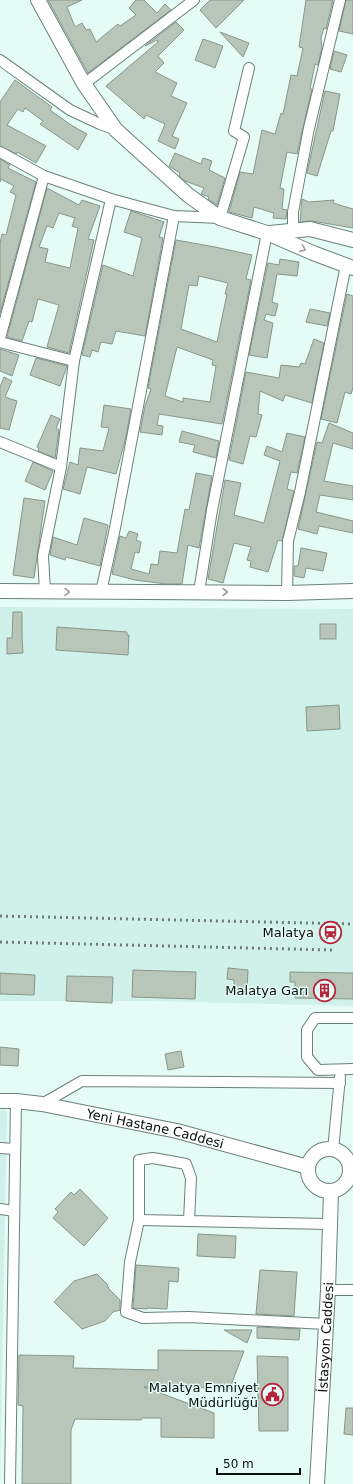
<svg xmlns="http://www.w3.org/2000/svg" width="353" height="1484" font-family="'DejaVu Sans',sans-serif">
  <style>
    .built { fill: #d0f0ea }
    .building { fill: #b7c6b9; stroke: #89978a; fill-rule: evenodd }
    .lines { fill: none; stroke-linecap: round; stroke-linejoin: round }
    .street-casing { stroke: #6b807b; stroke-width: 12 }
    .secondary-casing { stroke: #6b807b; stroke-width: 16 }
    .street { stroke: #fff; stroke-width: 10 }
    .secondary { stroke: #fff; stroke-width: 14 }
    .rail { stroke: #6d7c78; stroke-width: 3; stroke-dasharray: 2 4; stroke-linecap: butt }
    .oneway { stroke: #9c9f9e }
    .labels { text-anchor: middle; stroke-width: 3; stroke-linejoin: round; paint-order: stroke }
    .poi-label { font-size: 13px; fill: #070f0d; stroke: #e4fbf6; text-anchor: end }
    .street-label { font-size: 13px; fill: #070f0d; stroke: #e4fbf6 }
  </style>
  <rect width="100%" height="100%" fill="#e4fbf6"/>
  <!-- built -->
  <g class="built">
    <polygon points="0,607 353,609 353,1006 152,1001 0,1001"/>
    <polygon points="0,1110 7,1110 0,1483"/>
  </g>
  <!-- building -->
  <g class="building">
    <polygon points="48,0 82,0 67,7 75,27 82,23 86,30 90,29 96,42 118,24 120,26 136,15 129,8 136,0 144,0 157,13 165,4 171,10 88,73"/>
    <polygon points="210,0 244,0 216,28 200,10"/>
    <polygon points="306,0 333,0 326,29 324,28 321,38 322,47 318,65 315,64 310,89 312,89 297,154 287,152 280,188 284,189 282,209 287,210 286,219 273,218 274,213 254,207 252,218 229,212 240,172 253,174 262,130 275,134 281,113 283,114 291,75 297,76 303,48 299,47"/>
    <polygon points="346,0 353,0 353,34 339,31"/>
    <polygon points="176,22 184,30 158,56 164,63 155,72 177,83 171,96 187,103 172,136 179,139 175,149 158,141 165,124 146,115 144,119 106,86 158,42 157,40 145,46"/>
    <polygon points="220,32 249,43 243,57"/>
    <polygon points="203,39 223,46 215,68 195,60"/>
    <polygon points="334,51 347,55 341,72 330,69"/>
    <polygon points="15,80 52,107 50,110 71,125 87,134 78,150 40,124 43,121 25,108 23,112 18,109 7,125 46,146 36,163 17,152 16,154 0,146 0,102"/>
    <polygon points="325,91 340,94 333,131 331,131 317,176 307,173"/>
    <polygon points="175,153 201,164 203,158 212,161 209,170 225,178 217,205 208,199 209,197 201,194 204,188 185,181 179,176 180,173 169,166"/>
    <polygon points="0,159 10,165 8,168 36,182 0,313 0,243 2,234 6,235 16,195 10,192 14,186 1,179 0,182"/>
    <path d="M47,188l32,17 3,-5 18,6 -12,33 6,1 -25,113 -22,-6 12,-42 -21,-6 -6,23 -3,-1 -7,20 -15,-4zM59,213l16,5 -3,8 6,2 -8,40 -25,-6 3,-13 -9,-2 8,-21 6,2z"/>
    <polygon points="302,199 309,202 334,200 333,203 353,209 353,228 312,221 300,222"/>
    <polygon points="131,211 164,222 159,237 163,238 145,336 116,331 112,344 101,342 98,352 92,350 90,357 82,355 103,265 133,276 142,238 124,232"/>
    <path d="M176,240l39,7 37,8 -6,24 5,1 -29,144 -63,-10 -2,11 6,1 -1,9 -22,-3 5,-26 6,-17 -3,-1zM199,276l29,7 -3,11h2l-10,48 -36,-13 8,-44 8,1zM177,347l36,13 -1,5 4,1 -6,36 -27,-4v4l-18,-6z"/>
    <polygon points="280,259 299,262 297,276 277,274 272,302 278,304 275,316 266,314 264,320 273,323 267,358 249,355 268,263 279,265"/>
    <polygon points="347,294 353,296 353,388 351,394 345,392 337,423 321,419"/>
    <polygon points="310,309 330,313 327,326 306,322"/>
    <polygon points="314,339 324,343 312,403 285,395 283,401 260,391 258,414 262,415 256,437 250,436 243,464 229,460 246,372 279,378 281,365 299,367 301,363 305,364"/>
    <polygon points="0,349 19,355 12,376 0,371"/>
    <polygon points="36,358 67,366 60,386 30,375"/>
    <polygon points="4,377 12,381 5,397 17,401 9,430 0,428 0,387"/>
    <polygon points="104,405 131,409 126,437 116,474 87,467 80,494 63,489 70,462 78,465 80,448 103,451 109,428 101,427"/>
    <polygon points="51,415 60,419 56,428 59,430 55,458 38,451 39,448 37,447"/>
    <polygon points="329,423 353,433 353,449 333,443 324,481 353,486 353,500 320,495 316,512 353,521 353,533 319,526 317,534 298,529 317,442 322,443"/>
    <polygon points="182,431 219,441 216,458 193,452 195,445 179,442"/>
    <polygon points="287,433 305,437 297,473 291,472 287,489 294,491 282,541 278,540 268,572 250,567 251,561 247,560 251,547 234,543 223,583 208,579 225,480 241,483 234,515 264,523 280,461 264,455 267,446 282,452"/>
    <polygon points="33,462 53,471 45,490 25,481"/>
    <polygon points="196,473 212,476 199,548 188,545 182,584 166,584 135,580 112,574 120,536 126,538 129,531 138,534 136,540 141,542 139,553 135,552 131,569 149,574 151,564 158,565 160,551 177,553 185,509 189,510"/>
    <polygon points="24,498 45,501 34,578 13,575"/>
    <polygon points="84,518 108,525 100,566 66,557 65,560 50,555 53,537 77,545"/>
    <polygon points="301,548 327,553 323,571 306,568 304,578 294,576 294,566 298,566"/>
    <polygon points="13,612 22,612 22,637 23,653 7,654 7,638 12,638"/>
    <rect x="320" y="624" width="16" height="15"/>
    <polygon points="57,627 127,632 127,635 129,635 128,655 56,650"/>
    <polygon points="339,705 340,729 307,731 306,707"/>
    <polygon points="228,968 248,970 247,990 234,989 234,980 227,979"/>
    <polygon points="133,970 196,972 195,999 132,997"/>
    <polygon points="290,972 353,973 353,999 295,998 295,982 290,982"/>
    <polygon points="0,973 35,975 34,995 0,994"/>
    <polygon points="67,976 113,977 112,1003 66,1001"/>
    <polygon points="0,1047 19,1049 18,1066 0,1065"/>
    <polygon points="181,1051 184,1067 168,1070 165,1054"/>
    <polygon points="80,1189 108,1218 84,1246 53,1218 58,1212 55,1209 71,1192 74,1195"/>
    <polygon points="198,1234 236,1236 235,1258 197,1256"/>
    <polygon points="136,1265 179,1268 178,1282 169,1281 167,1309 147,1308 147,1309 133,1308"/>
    <polygon points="260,1270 297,1272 294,1316 256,1314"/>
    <polygon points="97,1274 107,1284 109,1289 120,1300 120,1310 113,1312 105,1321 82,1329 54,1302 74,1281"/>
    <polygon points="257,1327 300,1329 299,1340 257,1338"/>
    <polygon points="224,1330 252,1330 247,1343"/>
    <polygon points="158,1350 244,1351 230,1388 144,1387 214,1413 214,1438 161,1437 161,1418 142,1418 141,1420 75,1419 71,1430 71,1484 22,1484 23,1406 18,1405 19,1355 74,1356 73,1368 158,1370"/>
    <polygon points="257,1356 288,1357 288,1431 259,1431"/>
    <polygon points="346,1408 353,1408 353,1435 344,1434"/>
  </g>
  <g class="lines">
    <defs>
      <g id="street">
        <polyline points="0,60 70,110 100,124 116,130"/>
        <polyline points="84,84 194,0"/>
        <polyline points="0,152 44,176 111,199 174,216 220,218 244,137 234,131 249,68"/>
        <polyline points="293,231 293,212 309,128 340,0"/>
        <polyline points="0,338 44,176"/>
        <polyline points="0,342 74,361"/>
        <polyline points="0,442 61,467 43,556 45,592"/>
        <polyline points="61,467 74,361 111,199"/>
        <polyline points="101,592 115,528 174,216"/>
        <polyline points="199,592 212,510 267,233"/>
        <polyline points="287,593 288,541 300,492 346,265"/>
        <polyline points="353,1018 315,1018 307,1030 307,1057 318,1070 353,1069"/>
        <polyline points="42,1104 82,1081 340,1083"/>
        <polyline points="0,1148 15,1149"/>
        <polyline points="333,1150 340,1077"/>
        <polyline points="0,1209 14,1211"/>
        <polyline points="139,1220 189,1221"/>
        <polyline points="328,1290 353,1290"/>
        <polyline points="326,1324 189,1317 143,1318 126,1312 130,1262 139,1220 139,1160 153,1158 186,1164 191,1178 189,1221 329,1224"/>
        <polyline points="10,1484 16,1101"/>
      </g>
      <g id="secondary">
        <polyline points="38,0 84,84 116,130 188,195 220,218 267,233 313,253 353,268"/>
        <polyline points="270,233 310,229 353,240"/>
        <polyline points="0,591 287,593 353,591"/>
        <path id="s1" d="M0,1101h16l26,3 135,27 131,36"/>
        <circle cx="329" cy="1170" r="21"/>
        <path id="s2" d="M317,1484l11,-194 3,-99"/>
      </g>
    </defs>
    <!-- street casing -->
    <use href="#street" class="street-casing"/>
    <!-- secondary casing -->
    <use href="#secondary" class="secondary-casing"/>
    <!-- street -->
    <use href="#street" class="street"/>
    <!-- secondary -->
    <use href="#secondary" class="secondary"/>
    <!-- rail -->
    <g class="rail">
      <polyline points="0,916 353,924"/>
      <polyline points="0,942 333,950"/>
    </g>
  </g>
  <!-- one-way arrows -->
  <defs><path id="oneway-chevron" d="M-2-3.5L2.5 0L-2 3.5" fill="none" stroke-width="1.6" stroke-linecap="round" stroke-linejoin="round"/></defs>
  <g class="oneway">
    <use href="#oneway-chevron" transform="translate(303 249) rotate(24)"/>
    <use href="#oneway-chevron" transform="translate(67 592) rotate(1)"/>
    <use href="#oneway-chevron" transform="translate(225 592)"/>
  </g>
  <!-- icons -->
  <defs>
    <symbol id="station-ring" viewBox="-11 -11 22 22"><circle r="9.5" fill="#e4fbf6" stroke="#b6243b" stroke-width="1.5"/><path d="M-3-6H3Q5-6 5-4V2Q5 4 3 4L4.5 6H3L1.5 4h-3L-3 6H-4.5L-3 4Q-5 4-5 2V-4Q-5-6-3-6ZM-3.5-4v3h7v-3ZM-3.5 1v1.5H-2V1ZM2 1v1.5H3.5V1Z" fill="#b6243b"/></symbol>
    <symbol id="building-ring" viewBox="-11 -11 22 22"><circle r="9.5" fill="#e4fbf6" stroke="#b6243b" stroke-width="1.5"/><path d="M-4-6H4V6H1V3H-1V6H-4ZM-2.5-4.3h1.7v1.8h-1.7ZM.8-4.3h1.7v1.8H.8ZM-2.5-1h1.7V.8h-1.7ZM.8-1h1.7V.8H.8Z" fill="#b6243b"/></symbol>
    <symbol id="civic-ring" viewBox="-11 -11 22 22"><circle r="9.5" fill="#e4fbf6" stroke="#b6243b" stroke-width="1.5"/><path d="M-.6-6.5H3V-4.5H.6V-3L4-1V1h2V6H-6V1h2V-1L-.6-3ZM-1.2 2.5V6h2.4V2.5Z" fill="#b6243b"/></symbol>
  </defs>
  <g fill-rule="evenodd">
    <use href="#station-ring" x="318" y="920" width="25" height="25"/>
    <use href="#building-ring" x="312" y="978" width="25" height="25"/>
    <use href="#civic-ring" x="260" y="1382" width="25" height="25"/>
  </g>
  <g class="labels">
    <!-- poi labels -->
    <g class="poi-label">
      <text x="314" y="937">Malatya</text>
      <text x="308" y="995">Malatya Garı</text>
      <text x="258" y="1392">Malatya Emniyet<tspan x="258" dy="15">Müdürlüğü</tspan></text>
    </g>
    <!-- street labels -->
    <g class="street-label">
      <text dy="5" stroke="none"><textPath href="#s1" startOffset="158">Yeni Hastane Caddesi</textPath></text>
      <text dy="5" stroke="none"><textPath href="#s2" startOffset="147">İstasyon Caddesi</textPath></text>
    </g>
  </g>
  <!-- scale -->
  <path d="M217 1468v6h83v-6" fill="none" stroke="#070f0d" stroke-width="2"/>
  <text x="223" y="1468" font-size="12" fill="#070f0d" stroke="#e4fbf6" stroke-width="3" paint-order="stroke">50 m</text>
</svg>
